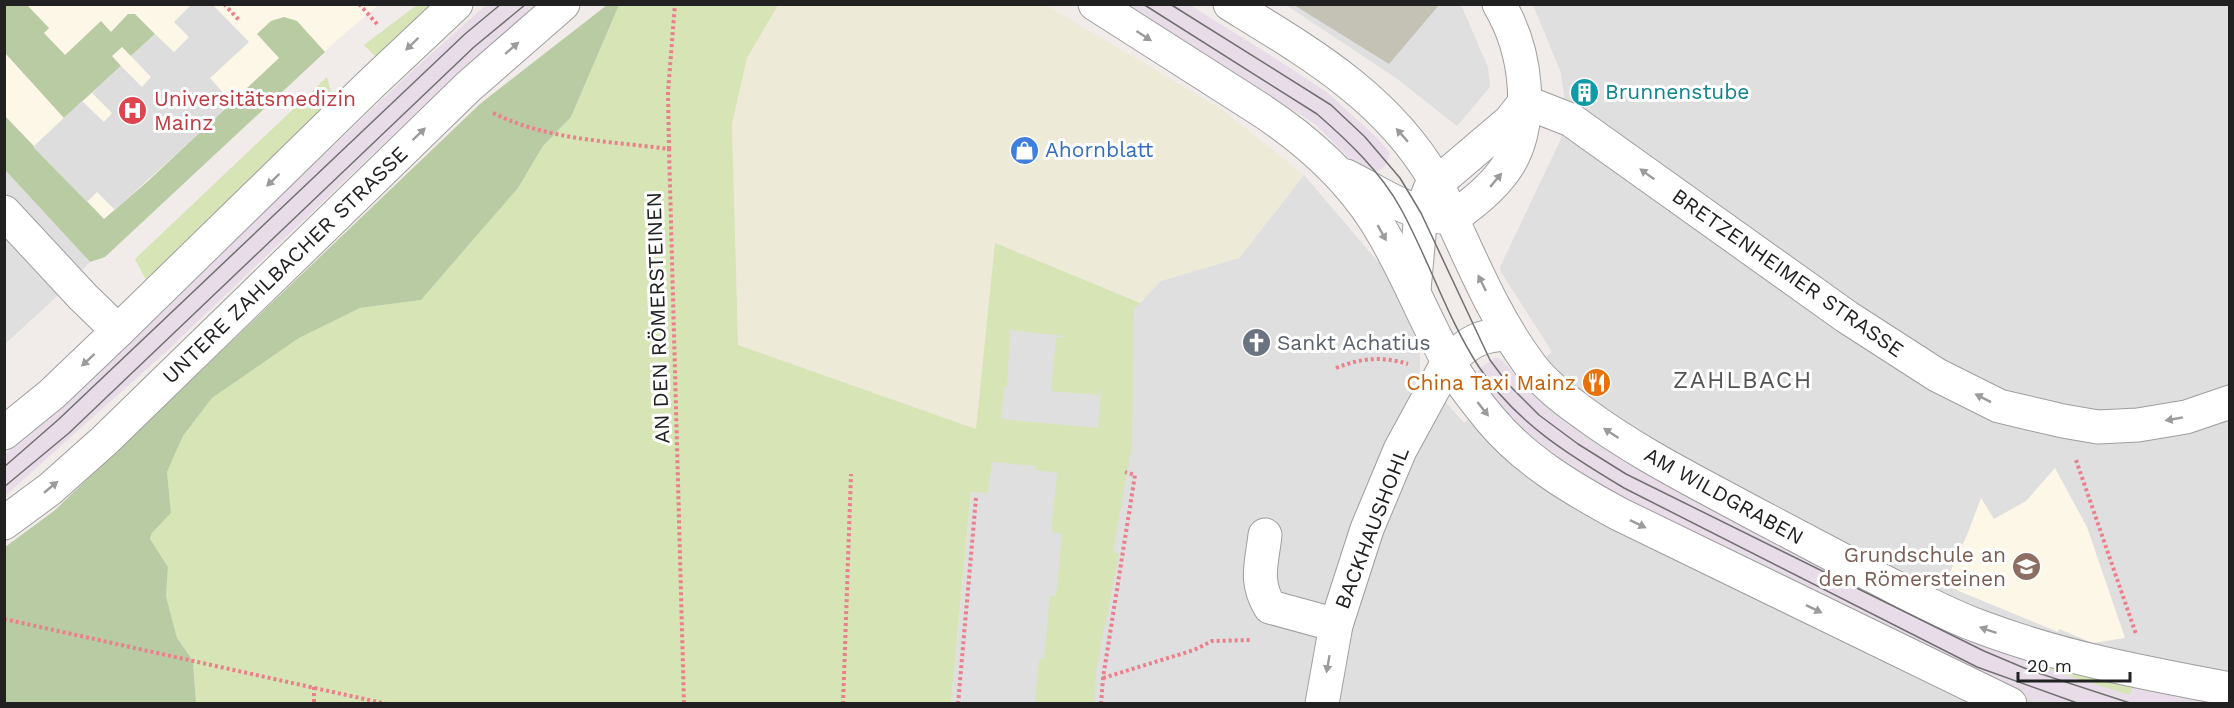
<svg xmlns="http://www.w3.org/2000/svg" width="2234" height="708" font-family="'Work Sans',sans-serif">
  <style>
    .residential { fill: #dfdfdf }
    .industrial { fill: #e8dce9 }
    .education { fill: #fcf7e7 }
    .construction { fill: #c4c1b5 }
    .farmland { fill: #edead7 }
    .grass { fill: #d7e4b5; fill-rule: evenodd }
    .forest { fill: #b8cba3 }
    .parking { fill: #ddd }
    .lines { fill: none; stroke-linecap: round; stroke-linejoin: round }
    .minor-casing { stroke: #9e9e9e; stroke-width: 35 }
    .tertiary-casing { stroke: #9e9e9e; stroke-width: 35 }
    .path { stroke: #ec7f8c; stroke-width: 4; stroke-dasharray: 3 3; stroke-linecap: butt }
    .minor { stroke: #fff; stroke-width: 33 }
    .tertiary { stroke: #fff; stroke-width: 33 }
    .tram { stroke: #6f6f6f; stroke-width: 1.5 }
    .oneway { fill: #9b9b9b }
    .labels { text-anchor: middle; stroke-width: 6; stroke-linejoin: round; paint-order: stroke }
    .culture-label { font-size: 21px; fill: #0d838f; stroke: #fff; text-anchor: start }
    .health-label { font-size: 21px; fill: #be3a42; stroke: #fff; text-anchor: start }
    .shop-label { font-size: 21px; fill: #366cbe; stroke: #fff; text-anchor: start }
    .street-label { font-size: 21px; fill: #212121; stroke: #fff }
    .worship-label { font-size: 21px; fill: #5b616d; stroke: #fff; text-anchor: start }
    .food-label { font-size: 21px; fill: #c56008; stroke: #fff; text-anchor: end }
    .education-label { font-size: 21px; fill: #785e54; stroke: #fff; text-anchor: end }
    .quarter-label { font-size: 24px; letter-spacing: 1.5px; fill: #545454; stroke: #fff }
  </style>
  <rect width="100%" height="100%" fill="#f1ece9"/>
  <!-- residential -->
  <g class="residential">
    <polygon points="1286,5 1461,5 1488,67 1490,87 1457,126 1396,78"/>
    <polygon points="1533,5 2229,5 2229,703 951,704 995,243 1140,303 1160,281 1239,258 1304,175 1397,284 1420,324 1420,373 1464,423 1552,352 1501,272 1500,267 1560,141 1564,119 1565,104 1561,73"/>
    <polygon points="5,170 90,262 54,299 5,344"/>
  </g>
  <!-- industrial -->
  <g class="industrial">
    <polygon points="486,5 540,5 492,43 449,81 169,349 5,496 5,455 52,413 411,72"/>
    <polygon points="1128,5 1190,5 1278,60 1328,93 1375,136 1389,152 1389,157 1385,166 1375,173 1360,169 1315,124"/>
    <polygon points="1496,357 1502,360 1547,409 1598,447 1865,587 2129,695 2133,685 2218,703 2054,704 2042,700 2040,703 1920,651 1575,472 1531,440 1498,407 1476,377 1480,368"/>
  </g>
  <!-- education -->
  <g class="education">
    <polygon points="5,5 378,5 334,43 105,257 90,262 5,170"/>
    <polygon points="2055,468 2087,527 2125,638 2093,643 2059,629 2058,632 1944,585 1967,535 1981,498 1994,519 2026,501"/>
  </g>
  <!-- construction -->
  <polygon class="construction" points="1294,5 1439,5 1389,64"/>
  <!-- farmland -->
  <polygon class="farmland" points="778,5 1046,5 1221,109 1304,175 1239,258 1161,281 1140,303 995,243 977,429 738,345 732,124 747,58"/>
  <!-- grass -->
  <g class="grass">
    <polygon points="417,5 432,5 376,57 364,45"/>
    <path d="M619,5h159l-31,53 -15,66 6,221 238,84 19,-186 145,60 -6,6 -2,136 -19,107 6,2 -23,116 -2,33h-59l4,-44h5l6,-63h6l6,-62 -11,-2 6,-59 -21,-3v-4l-44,-4 -4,31 -17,-1 -20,211h-755l-3,-42 -16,-23 -11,-42 2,-29 -18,-28 2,-6 19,-20 -4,-41 16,-36 29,-38 87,-60 61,-30 61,-8 97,-112 25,-42 28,-29zM1010,330l54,6v2l-8,-1 -5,54 48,4 2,-7 -3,40 -97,-9 3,-32h3z"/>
    <polygon points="327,77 333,100 146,280 135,259"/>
    <polygon points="2047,665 2133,685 2130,695 2047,669"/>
  </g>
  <!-- forest -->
  <g class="forest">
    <polygon points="5,5 27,5 49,28 44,33 65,55 101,21 111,32 128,14 135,14 155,34 131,56 122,47 112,56 121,66 64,118 5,53"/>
    <polygon points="607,5 619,5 571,117 543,146 518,188 421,300 360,308 299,338 212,398 183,436 167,472 171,513 152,533 150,539 168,567 166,596 177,638 193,661 196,703 5,703 5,547 54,511 481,103"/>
    <polygon points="284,17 297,21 325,52 105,257 90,262 5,170 5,116 104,219 147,182 279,58 257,34 271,21"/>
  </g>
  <!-- parking -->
  <polygon class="parking" points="191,5 213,5 249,42 210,78 232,103 115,210 97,192 87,202 33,147 82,101 104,122 112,113 92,93 121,66 142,87 151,77 131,56 155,34 174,52 189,37 174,22"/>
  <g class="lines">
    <defs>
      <g id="minor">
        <polyline points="1525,102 1571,120 1847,317 1937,375 1999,406 2063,421 2098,427 2138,425 2186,417 2230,402"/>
        <polyline points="4,212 83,297 118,331"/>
        <path d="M1265,535c-3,28 -11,46 5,72l66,18"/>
        <polyline points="1322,704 1336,625 1367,529 1400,450 1448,362"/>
      </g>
      <g id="tertiary">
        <path d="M1095,4l166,106c44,29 85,65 114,110 29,45 47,95 73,141 12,21 28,41 43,59 34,41 82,69 128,94l391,190"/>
        <path d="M1230,4c78,48 157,93 205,176 9,16 15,34 23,52 21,46 42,93 72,133 14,19 33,33 52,47 43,32 89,57 136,82 50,27 100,53 151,80 36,18 71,38 109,52 81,31 166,47 252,63"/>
        <path d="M1346,176c30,15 62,37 95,41"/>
        <path d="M1452,218c53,-36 77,-68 72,-134 -2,-27 -11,-56 -25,-80"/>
        <polyline points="1414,290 1421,213 1430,189 1510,121 1525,102"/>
        <path d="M1448,362c21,-20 31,-27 61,-28"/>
        <polyline points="4,433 52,394 118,331 372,83 456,4"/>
        <polyline points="4,523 50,489 104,441 468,87 563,4"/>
      </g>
    </defs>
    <!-- minor casing -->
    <use href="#minor" class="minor-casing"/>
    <!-- tertiary casing -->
    <use href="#tertiary" class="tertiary-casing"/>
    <!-- path -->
    <g class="path">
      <polyline points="224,4 239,20"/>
      <polyline points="359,4 378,25"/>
      <path d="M493,113c54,27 116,28 176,36l15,555"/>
      <polyline points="669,149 668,92 675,4"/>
      <path d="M1336,368c25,-10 46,-12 72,-4"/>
      <polyline points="2076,460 2136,634"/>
      <polyline points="4,619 387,704"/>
      <polyline points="1103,678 1194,650 1212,641 1252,640"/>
      <polyline points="314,687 314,704"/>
      <polyline points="843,704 851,474"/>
      <polyline points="958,704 976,498"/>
      <polyline points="1101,704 1103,678 1135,475 1125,472"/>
    </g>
    <!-- minor -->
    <use href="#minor" class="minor"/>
    <!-- tertiary -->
    <use href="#tertiary" class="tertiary"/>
    <!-- tram -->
    <g class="tram">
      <path d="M1143,4l174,110c31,27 64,58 84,95 28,51 46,109 78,158 37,56 90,88 145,121l353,179 103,37"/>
      <polyline points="1170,4 1331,105 1365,137 1400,178 1421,213 1490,360 1508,384 1539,415 1578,444 1626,474 1984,651 2029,670 2133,704"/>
      <polyline points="4,467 59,419 465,34 501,4"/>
      <polyline points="4,487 69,433 474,47 526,4"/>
    </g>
  </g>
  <!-- one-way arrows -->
  <defs><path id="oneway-solid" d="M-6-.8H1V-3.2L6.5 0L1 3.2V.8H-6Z" transform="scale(1.5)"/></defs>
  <g class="oneway">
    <use href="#oneway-solid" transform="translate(1144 36) rotate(33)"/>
    <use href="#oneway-solid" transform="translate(412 44) rotate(136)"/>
    <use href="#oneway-solid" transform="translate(512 48) rotate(-41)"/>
    <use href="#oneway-solid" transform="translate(419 134) rotate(-44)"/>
    <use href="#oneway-solid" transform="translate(1402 135) rotate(-131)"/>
    <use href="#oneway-solid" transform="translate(1647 174) rotate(-144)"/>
    <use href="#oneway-solid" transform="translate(273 180) rotate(136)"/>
    <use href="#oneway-solid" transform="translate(1496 180) rotate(-50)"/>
    <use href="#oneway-solid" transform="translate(1382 233) rotate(61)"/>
    <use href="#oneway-solid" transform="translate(1482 283) rotate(-116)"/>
    <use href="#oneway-solid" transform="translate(88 360) rotate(137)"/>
    <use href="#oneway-solid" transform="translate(1983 398) rotate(-153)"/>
    <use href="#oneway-solid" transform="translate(1483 409) rotate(52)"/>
    <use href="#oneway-solid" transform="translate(2174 419) rotate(170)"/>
    <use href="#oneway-solid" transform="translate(1611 433) rotate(-147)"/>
    <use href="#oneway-solid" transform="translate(51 487) rotate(-40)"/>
    <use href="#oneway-solid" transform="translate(1638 524) rotate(26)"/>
    <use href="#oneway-solid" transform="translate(1814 609) rotate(26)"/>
    <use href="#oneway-solid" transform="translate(1988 630) rotate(-161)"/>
    <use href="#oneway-solid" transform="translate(1328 664) rotate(100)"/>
  </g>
  <!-- icons -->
  <defs>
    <symbol id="building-disc" viewBox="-11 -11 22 22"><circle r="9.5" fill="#0f9aa8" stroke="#fff"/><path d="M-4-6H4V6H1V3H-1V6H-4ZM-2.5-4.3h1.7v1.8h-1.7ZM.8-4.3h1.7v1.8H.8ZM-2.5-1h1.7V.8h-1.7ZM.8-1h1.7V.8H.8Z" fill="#fff"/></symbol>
    <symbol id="hospital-disc" viewBox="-11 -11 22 22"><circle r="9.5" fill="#e0444e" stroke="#fff"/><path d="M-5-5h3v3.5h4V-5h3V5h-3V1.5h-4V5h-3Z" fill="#fff"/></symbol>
    <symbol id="shop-disc" viewBox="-11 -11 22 22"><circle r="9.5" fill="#3f7fe0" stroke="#fff"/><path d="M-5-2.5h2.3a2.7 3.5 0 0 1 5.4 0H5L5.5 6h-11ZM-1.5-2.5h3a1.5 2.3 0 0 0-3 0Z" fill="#fff"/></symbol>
    <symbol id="church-disc" viewBox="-11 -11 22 22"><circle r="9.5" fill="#6b7280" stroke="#fff"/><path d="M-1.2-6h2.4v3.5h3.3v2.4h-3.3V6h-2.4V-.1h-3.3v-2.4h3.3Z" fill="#fff"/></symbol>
    <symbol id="restaurant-disc" viewBox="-11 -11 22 22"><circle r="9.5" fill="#e8710a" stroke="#fff"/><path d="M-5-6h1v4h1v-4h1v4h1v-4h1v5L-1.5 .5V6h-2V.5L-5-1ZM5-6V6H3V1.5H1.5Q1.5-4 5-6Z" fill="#fff"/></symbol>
    <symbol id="school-disc" viewBox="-11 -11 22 22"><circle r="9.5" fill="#8d6e63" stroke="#fff"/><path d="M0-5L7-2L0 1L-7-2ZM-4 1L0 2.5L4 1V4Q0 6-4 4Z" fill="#fff"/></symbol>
  </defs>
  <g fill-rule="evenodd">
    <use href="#building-disc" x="1568" y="76" width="33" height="33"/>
    <use href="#hospital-disc" x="116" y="94" width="33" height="33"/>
    <use href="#shop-disc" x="1008" y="134" width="33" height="33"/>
    <use href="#church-disc" x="1240" y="326" width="33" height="33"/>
    <use href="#restaurant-disc" x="1580" y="366" width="33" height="33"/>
    <use href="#school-disc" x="2010" y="550" width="33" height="33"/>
  </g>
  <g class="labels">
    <!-- culture labels -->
    <g class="culture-label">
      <text x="1605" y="99">Brunnenstube</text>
    </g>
    <!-- health labels -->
    <g class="health-label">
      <text x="154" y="106">Universitätsmedizin<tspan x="154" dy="24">Mainz</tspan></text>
    </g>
    <!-- shop labels -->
    <g class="shop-label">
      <text x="1045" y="157">Ahornblatt</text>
    </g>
    <!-- street labels -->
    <g class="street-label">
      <text transform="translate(285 265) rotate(-44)" y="7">UNTERE ZAHLBACHER STRASSE</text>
      <text transform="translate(1788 273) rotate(35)" y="7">BRETZENHEIMER STRASSE</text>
      <text transform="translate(658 318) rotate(-92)" y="7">AN DEN RÖMERSTEINEN</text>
      <text transform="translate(1724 496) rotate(29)" y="7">AM WILDGRABEN</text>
      <text transform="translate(1372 528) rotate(-69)" y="7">BACKHAUSHOHL</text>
    </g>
    <!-- worship labels -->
    <g class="worship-label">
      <text x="1277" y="350">Sankt Achatius</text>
    </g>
    <!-- food labels -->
    <g class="food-label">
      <text x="1576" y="390">China Taxi Mainz</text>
    </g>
    <!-- education labels -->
    <g class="education-label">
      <text x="2006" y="562">Grundschule an<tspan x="2006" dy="24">den Römersteinen</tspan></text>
    </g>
    <!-- quarter labels -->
    <g class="quarter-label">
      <text x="1743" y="388">ZAHLBACH</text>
    </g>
  </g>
  <!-- border -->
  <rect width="2234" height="708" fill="none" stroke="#212121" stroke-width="12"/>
  <!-- scale -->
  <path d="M2018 672v9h112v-9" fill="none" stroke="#212121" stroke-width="3"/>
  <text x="2027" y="672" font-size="18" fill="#212121" stroke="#ffffff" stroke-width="4.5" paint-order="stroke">20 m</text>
</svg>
